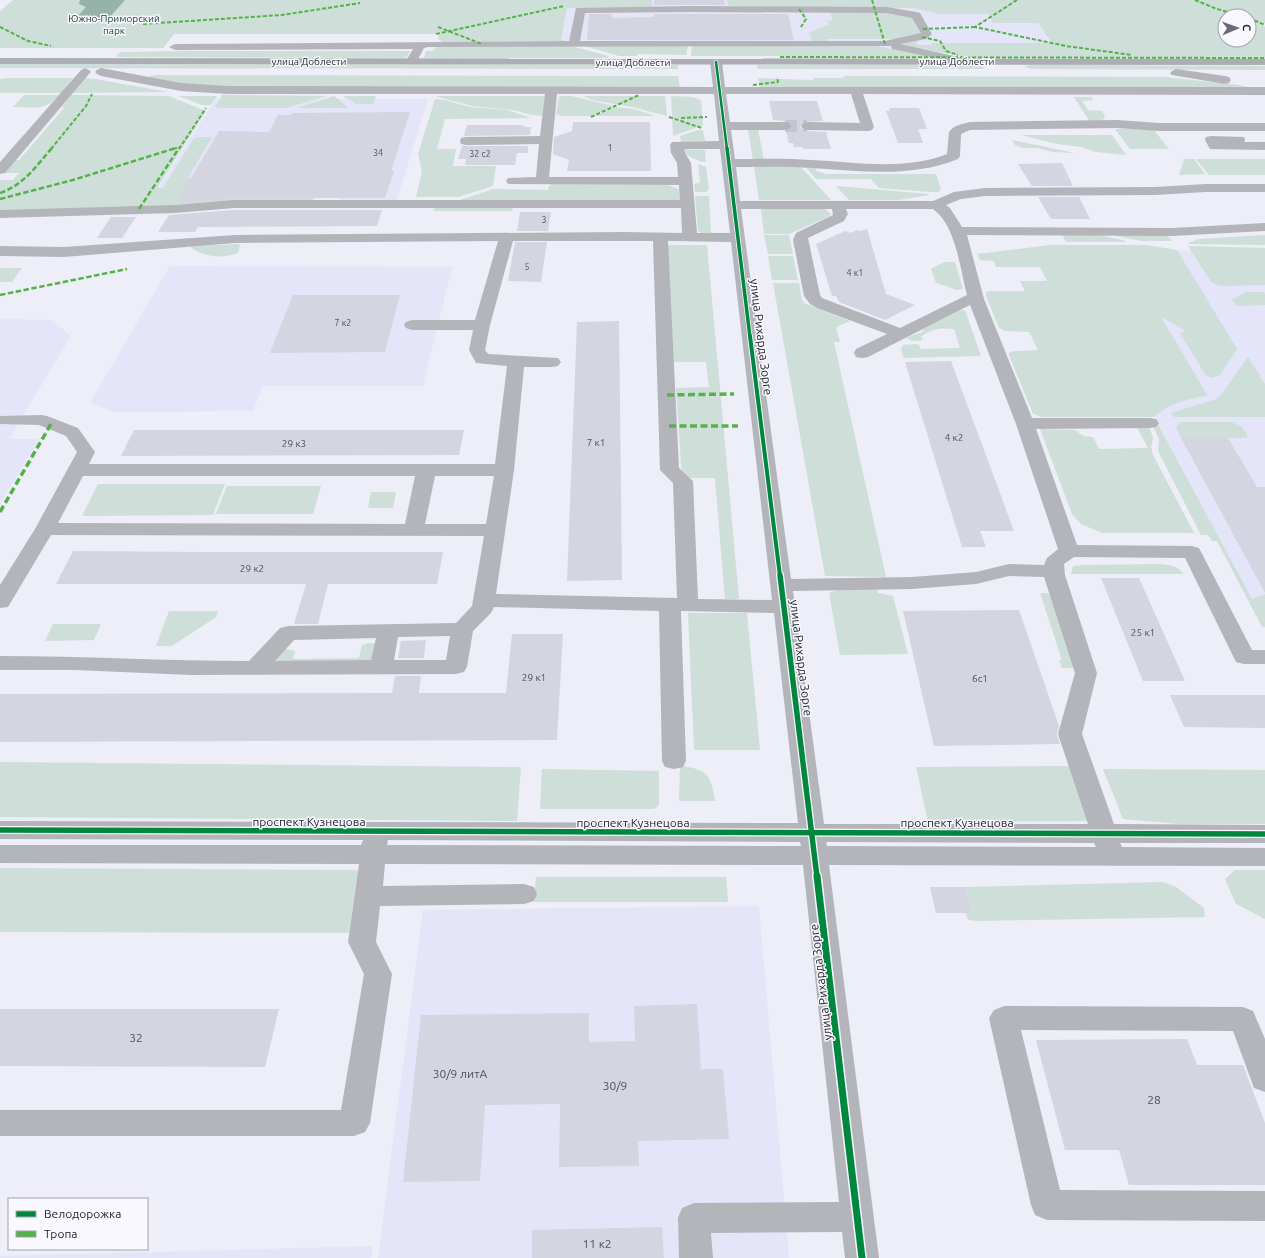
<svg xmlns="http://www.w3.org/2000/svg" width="1265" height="1258" font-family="Ubuntu,sans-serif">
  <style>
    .built { fill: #e4e5f8 }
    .green { fill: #ceded9; fill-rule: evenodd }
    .water { fill: #97b2a6 }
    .building { fill: #d4d5e0 }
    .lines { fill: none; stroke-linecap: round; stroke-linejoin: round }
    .minor-tunnel { stroke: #c5c5cf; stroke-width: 12; stroke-dasharray: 12 6; stroke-linecap: butt }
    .minor { fill: #b4b5ba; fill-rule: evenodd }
    .major { fill: #adadb4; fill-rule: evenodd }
    .quiet-far2 { stroke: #55b246; stroke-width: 2; stroke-dasharray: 4 2; stroke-linecap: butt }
    .quiet-far1 { stroke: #55b246; stroke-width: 2.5; stroke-dasharray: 5.5 2.5; stroke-linecap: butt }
    .quiet { stroke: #55b246; stroke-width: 3.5; stroke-dasharray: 7 3.5; stroke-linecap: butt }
    .cycleway-far4-casing { stroke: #f8f8fe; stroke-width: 4 }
    .cycleway-far3-casing { stroke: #f8f8fe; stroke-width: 5 }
    .cycleway-far2-casing { stroke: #f8f8fe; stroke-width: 6 }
    .cycleway-far1-casing { stroke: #f8f8fe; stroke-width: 8 }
    .cycleway-casing { stroke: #f8f8fe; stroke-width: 10 }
    .cycleway-far4 { stroke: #00873e; stroke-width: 2.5 }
    .cycleway-far3 { stroke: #00873e; stroke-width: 3.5 }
    .cycleway-far2 { stroke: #00873e; stroke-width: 4 }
    .cycleway-far1 { stroke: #00873e; stroke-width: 5.5 }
    .cycleway { stroke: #00873e; stroke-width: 7 }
    .labels { text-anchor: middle; stroke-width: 3; stroke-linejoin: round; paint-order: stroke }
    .far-number-label { font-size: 9px; fill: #4f505a }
    .far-park-label { font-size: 10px; fill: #134530; stroke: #f8f8fe }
    .far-street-label { font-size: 10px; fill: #23232d; stroke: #f8f8fe }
    .number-label { font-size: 10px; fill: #4f505a }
    .street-label { font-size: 12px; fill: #23232d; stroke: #f8f8fe }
    .near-number-label { font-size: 12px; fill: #4f505a }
  </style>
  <rect width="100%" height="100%" fill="#edeef7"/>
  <!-- built -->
  <g class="built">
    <polygon points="652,0 727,0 728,5 738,7 914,8 939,14 988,14 993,23 1038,23 1053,43 918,45 916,41 906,42 896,49 876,46 561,40 567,8 652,8"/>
    <polygon points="216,99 428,99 397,200 342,200 331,195 150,200"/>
    <polygon points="1038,250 1265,251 1265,624 1155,417 1080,417 1021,291 1059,291"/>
    <polygon points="170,266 452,267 423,386 263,386 253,411 114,412 90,403"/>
    <polygon points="0,319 52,320 71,336 9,439 39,439 0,504"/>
    <polygon points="759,906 789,1258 378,1258 423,910"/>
    <polygon points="373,1246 371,1258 0,1258 0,1256"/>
  </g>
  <!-- green -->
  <g class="green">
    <polygon points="13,0 652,0 652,8 567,8 561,40 567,41 442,42 438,39 439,34 174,34 163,48 0,48 0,11"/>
    <path d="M727,0h538v23l-4,1 4,3v32l-293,-1 -72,-13v-2l16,-2 2,4h14l-1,-2h121l-14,-20h-45l-5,-9h-49l-25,-6 -176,-1 -10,-2zM1225,16h24v24h-24z"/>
    <polygon points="872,10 911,15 924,33 904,39 827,39 827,41 812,41 809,33 824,26 829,26 827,21 833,20 829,11"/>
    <polygon points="688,45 686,55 638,54 637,56 619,56 585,46"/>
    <polygon points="692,45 876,46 926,55 930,58 781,58 780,56 691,56"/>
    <polygon points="441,46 571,46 609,56 608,58 424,58 426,51 433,51 436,47"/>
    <polygon points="188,51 410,51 408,56 403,58 117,57 118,54 121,52"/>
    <polygon points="0,64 678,65 678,69 0,68"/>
    <polygon points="757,65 978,65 986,68 981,69 758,69"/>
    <polygon points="1030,65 1265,66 1265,70 1032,69 1024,67"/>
    <polygon points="154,75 678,76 680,88 215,87 188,85 147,77"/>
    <polygon points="843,76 1164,77 1240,85 1246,87 760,88 758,78 813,80 813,78 844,78"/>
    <polygon points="7,78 73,78 61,93 0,93 0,79"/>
    <polygon points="85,78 95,79 169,92 73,93"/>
    <path d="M24,95h35c-14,17 -27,12 -46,12z"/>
    <polygon points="71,95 169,96 206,111 157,188 163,188 194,138 198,137 212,137 188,178 209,179 316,196 316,198 310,201 198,206 0,212 0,180 13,180 19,173 3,173 14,160 19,160 64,108 62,107"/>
    <polygon points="222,95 327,96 286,108 222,108 215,107"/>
    <polygon points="178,96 217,96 211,105 202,105"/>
    <polygon points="334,96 349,108 299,108 300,107"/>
    <polygon points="343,96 376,96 373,104 356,104"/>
    <polygon points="435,96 547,96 544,116 532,115 513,110 472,106"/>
    <polygon points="559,96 571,96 614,106 591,116 561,116 556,114"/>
    <polygon points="583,96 665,96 667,116 632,107 592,100"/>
    <polygon points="671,96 692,97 701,100 703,125 673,136"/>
    <polygon points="1074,97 1092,97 1093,100 1082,101 1088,110 1102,111 1105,117 1104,119 1090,122"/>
    <polygon points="435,99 445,100 469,107 507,110 531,118 445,119 437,149 456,149 453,166 496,166 493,186 458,197 416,197 422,171 418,154"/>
    <polygon points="616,107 634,109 655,116 595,116"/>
    <polygon points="748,129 758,129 764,161 753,161"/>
    <polygon points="1115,129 1153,129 1169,149 1130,149"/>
    <polygon points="698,130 703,130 705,141 681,142 680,136"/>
    <polygon points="1021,135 1112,135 1126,155 1096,152 1081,147 1057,144"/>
    <polygon points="1012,140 1075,153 1053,152 1037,148 1022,148 1015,145"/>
    <polygon points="681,149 705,150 706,162 702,162 682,153"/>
    <polygon points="1184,159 1194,159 1205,174 1179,175"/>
    <polygon points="1196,159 1265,159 1265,175 1209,175"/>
    <polygon points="698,164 706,167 709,190 707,190 707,192 695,192 694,184 700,182"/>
    <polygon points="754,166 800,166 831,200 759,200"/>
    <polygon points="805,166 815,166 816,171 826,174 936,174 941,189 939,192 931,192 879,188 871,179 816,179"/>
    <polygon points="552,184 668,185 679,189 681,201 460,200 493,189 548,190 549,186"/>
    <polygon points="836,186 928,194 930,195 899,200 849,200"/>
    <polygon points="695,196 709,196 711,233 702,233 698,231"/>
    <polygon points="435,206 513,206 512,211 434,211"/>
    <polygon points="761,209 825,209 831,214 828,217 789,234 764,234"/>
    <polygon points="1062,234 1094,234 1126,241 1126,242 1066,242"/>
    <polygon points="1117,234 1166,234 1172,241 1141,241 1117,236"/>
    <polygon points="764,235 789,235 793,254 768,254"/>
    <polygon points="1265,235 1265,245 1189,244 1189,243 1198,239"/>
    <path d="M240,244l-2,9c-17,6 -34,4 -48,-6l5,-1z"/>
    <polygon points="667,245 707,245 739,599 725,599 715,478 682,478 676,388 709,387 706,362 674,362"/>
    <path d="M1050,245h96l31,5 60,99 -17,26 -8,3 -6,-2 -26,-43 6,-2 -25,-14 47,79c-12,0 -46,10 -53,21h-113l-9,-3 -24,-59v-2l4,-2 25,-1 -9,-18 -24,-1 -6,-3 -13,-32v-4l3,-1h36l-5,-10h27l-7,-14h-44l-2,-6 -14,-1 -3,-6z"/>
    <polygon points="1188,246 1265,248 1265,285 1220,286 1212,283"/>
    <polygon points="768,256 793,256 798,280 772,280"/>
    <polygon points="944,262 955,262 963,289 957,290 936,283 931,269"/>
    <polygon points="0,268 22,268 12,282 0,282"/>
    <polygon points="773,283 799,283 802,300 804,303 850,321 836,327 840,342 834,342 886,577 825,576"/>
    <polygon points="1246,292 1263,292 1265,294 1265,305 1237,306 1232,300"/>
    <path d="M961,310h4l16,46 -77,2 -3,-8 2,-5 13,-1 3,1 1,4 40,-1 -6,-19c-12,-1 -23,-1 -33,8l2,2 -2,2h-9l-5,-2 1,-2 15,-5v-3z"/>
    <polygon points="1248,357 1265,384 1265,417 1174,417 1171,413 1216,399 1221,395"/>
    <polygon points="1180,422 1233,422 1242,427 1248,436 1246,438 1181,438 1176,427"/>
    <polygon points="1152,424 1158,424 1252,599 1265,594 1265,627 1262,627 1217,541 1212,541 1208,535 1201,535 1158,451 1159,439"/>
    <polygon points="1149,426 1153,438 1151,447 1153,455 1194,533 1102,533 1081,524 1072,514 1040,429 1075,430 1083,436 1093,437 1099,449 1148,448 1137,427"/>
    <polygon points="98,484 225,484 213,515 82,516"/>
    <polygon points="227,486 321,486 313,514 216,514"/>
    <polygon points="371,492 396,492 393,508 368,508"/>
    <path d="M1160,564c10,1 18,2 24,10h-113l2,-8 9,-1z"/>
    <polygon points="877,588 878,593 893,596 908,654 840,655 829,593 839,589"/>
    <polygon points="1040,593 1057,594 1082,668 1062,668 1059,660 1062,660"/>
    <polygon points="169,611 218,611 216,617 172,646 156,646"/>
    <polygon points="688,613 747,613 760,750 694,750"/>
    <polygon points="53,624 101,624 94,640 45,641"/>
    <polygon points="369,643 381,643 376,665 273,666 278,652 286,649 295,651 293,659 359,658 362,645"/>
    <polygon points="0,762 521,767 517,821 0,817"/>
    <path d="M680,766c27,3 31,9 35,35h-36z"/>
    <polygon points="1073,766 1093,821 928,822 916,767"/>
    <polygon points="542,769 659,771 659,805 654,809 540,809"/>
    <polygon points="1103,769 1265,770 1265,824 1179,824 1123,819"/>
    <polygon points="0,868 358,870 349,933 0,932"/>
    <polygon points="1235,870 1265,870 1265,919 1236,904 1225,879"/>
    <polygon points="536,877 726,877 728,902 534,902"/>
    <polygon points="1163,882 1176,887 1204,908 1205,917 978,921 968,920 966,913 972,913 966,887"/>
  </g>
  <!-- water -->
  <polygon class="water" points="80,0 125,0 107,20 74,20 86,7 79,4"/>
  <!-- building -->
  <g class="building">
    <polygon points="654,0 724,0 725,5 654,5"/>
    <polygon points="589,14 612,14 612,18 654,17 654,14 788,14 794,40 587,40"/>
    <polygon points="769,101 817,101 823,121 803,122 800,127 803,130 807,131 826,132 831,149 803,149 803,147 794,147 793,143 789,143 786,131 790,130 792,125 789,122 785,121 773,120"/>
    <polygon points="889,108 919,108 927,129 918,129 923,143 898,143 886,111 890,111"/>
    <polygon points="410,112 391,171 394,171 385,198 234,198 176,203 219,131 269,132 278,115 291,115 292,113"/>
    <polygon points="573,122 650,122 651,171 567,171 569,160 553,154 554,137 572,131"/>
    <polygon points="467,125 524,125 523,127 531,127 530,135 464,136"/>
    <polygon points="462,146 528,146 528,153 517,153 515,165 465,165 466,159 458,159"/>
    <polygon points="1062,163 1073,186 1032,186 1018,164"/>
    <polygon points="1038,197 1079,197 1090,219 1051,219"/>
    <polygon points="234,210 382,210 377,226 198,227 195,232 158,232 169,215"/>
    <polygon points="520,212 551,212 548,231 517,231"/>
    <polygon points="111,217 136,217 122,238 97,238"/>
    <polygon points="867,229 886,294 915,305 885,320 839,302 836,296 832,296 816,244 845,231 851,233 857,230 860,231"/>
    <polygon points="515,242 547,242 541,282 508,281"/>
    <polygon points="293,295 400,295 385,352 270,353"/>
    <polygon points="619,321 622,580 567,581 577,322"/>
    <polygon points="951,361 1014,531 980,531 986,547 962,547 905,362"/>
    <polygon points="134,430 464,430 459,455 121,456"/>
    <polygon points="1181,438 1228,438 1257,487 1265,487 1265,593"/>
    <polygon points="73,551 204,552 443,552 437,584 328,584 318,624 294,624 306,584 56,584"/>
    <polygon points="1101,578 1139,578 1185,681 1143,681"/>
    <polygon points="1019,610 1059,726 1057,734 1060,744 934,746 903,611"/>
    <polygon points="512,634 563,634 557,740 0,742 0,694 392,693 395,676 421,676 419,693 506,693"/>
    <polygon points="426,640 424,658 398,658 401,641"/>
    <polygon points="1170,695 1265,695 1265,728 1184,727"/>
    <polygon points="930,887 966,887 972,913 936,913"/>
    <polygon points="697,1004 701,1069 723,1069 729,1139 638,1141 639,1166 559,1167 560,1104 485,1105 480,1181 403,1182 421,1015 589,1013 589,1042 635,1041 634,1006"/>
    <polygon points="0,1009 279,1009 265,1067 0,1066"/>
    <polygon points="1187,1039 1197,1065 1243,1065 1265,1123 1265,1185 1129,1185 1119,1150 1065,1150 1036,1040"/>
    <polygon points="662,1227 664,1258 532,1258 532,1230"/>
  </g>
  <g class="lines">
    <!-- minor-tunnel -->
    <polyline class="minor-tunnel" points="785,126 807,126"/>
    <!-- minor -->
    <g class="minor">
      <path d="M690,6l197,1 29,5 4,1 12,21 -6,5 -26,5 63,14 4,1 2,2 -2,2 -4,1 -71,-15 -1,-3 -463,1 -4,1 -8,15h-8l-2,-2 7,-12 -238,1 -6,-3 6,-3 394,-3 7,-33zM690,12l197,1 25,5 9,15 -36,8h-305l5,-28z"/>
      <path d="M716,59l4,1 2,2 3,25h540v8l-402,-1 11,33 -2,3 -4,1 -61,-1 -4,-1 -2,-3 2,-3 4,-1 53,1 -9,-29h-125l4,28h55l4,1 2,3 -2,3 -4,1h-54l4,29c25,0 51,-1 76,1 45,2 93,11 136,-6l2,-22c5,-7 13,-8 21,-10l147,-2 42,3h106v8h-106l-42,-3 -147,2 -9,4 -1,22 -2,3c-47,19 -96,12 -146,9 -25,-2 -51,-1 -76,-1l4,34h193l21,-9 31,-4 170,-1 51,-3h59v8h-59l-51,3 -170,1 -24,3 -15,6 4,3 12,19 210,1 93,-5v8l-93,5 -205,-1 17,64 48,119h118l6,1 3,4 -3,4 -6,1 -114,1 41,116 115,1 7,2 53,102h13v14h-21l-8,-2 -51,-104 -111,-1 -10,7 1,11 32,98 -15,61 32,90 151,1v18h-145l2,4 143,1v18l-436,-1 50,393h-34l-3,-26 -131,1 2,25h-34l-1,-40 4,-10 12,-5 145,-1 -36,-337 -418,-1 -2,22 141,-2 10,3 3,7 -3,7 -10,3 -144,2 -4,36 16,32 -22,149 -5,9 -11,4h-354v-26h341l23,-136 -16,-32 11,-78 -359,-1v-18h361l2,-5 -363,-1v-18l798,2 -24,-210 -93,-2 5,150 -3,6 -9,2 -9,-2 -3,-6 -3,-150 -165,-4 -3,6 -18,18 -6,36 -3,5 -8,2 -265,1 -116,-5h-75v-14c83,0 166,5 249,5l31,-33 8,-2 168,-3 16,-17 12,-70 -433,-1 -43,72 -8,1v-23l35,-56 42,-77 -11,-16 -27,-11 -39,-1v-8l41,-1 6,1 31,12 17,24 -6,12h406l12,-98 -31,-3 -7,-13 4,-20h-61l-6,-2 -2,-3 2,-3 6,-2h63l23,-79 -263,2 -171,14 -64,-1v-10l64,1 171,-12 388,-3 59,1 -1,-25h-447l-59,5 -175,5v-8l175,-5 59,-5h446l-1,-15 -171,-1 -2,-3 2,-3 28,-1 3,-33 -73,1 -5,-1 -1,-3 1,-3 5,-1 74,-1 5,-42h-317l-47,-3 -80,-15 -4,-2 -2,-2 2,-2 4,-2 80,15 47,3 485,1 -3,-25 2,-2zM557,94h157l5,47 -47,1 -2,3 1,8 6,10 1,14h-129zM684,149h36l10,84h-33l-6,-70 -6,-10zM741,209h91l1,6 -37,18 -3,7 11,56 6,8 7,4 70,26 -31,15 -2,4 2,4 6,1 6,-1 102,-52 46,119 42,125 -11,9 -3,7 -35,-1 -33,8 -64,5 -121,2zM846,209h87c23,16 27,60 34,86l-67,33 -78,-30 -2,-3 -12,-57 36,-17 4,-7zM513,241h140l7,229 13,13 4,115 -181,-4 18,-124 10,-103h28l6,-1 3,-4 -3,-4 -70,-4 -3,-4 5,-25zM668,241l63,1 41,358 -74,-1 -5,-118 -14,-13zM83,476h332l-10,48 -347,-1zM435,476h59l-8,48h-61zM1009,576l35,1 31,96 -17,61 30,90h-264l-31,-233 119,-2 64,-5zM450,636l-4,24h-52l4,-23zM376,638l-5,22 -96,1 19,-21zM388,840l412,2 1,4 -414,-1zM826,842l268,1 2,4 -269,-1z"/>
      <polygon points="85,68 89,70 91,72 89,74 5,173 0,174 0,162 81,70"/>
      <polygon points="1176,69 1225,76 1229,77 1231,80 1229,83 1225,84 1172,75 1170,73 1172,71"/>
      <polygon points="1211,136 1244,137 1245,140 1244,142 1265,142 1265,150 1210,149 1205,140 1206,137"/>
      <polygon points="1004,1006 1243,1007 1253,1011 1265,1039 1265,1092 1254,1088 1233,1031 1021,1030 1060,1190 1265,1191 1265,1221 1047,1220 1035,1215 1031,1205 989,1018 994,1010"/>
    </g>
    <!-- major -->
    <polygon class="major" points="0,58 1265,59 1265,65 0,64"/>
    <!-- quiet-far2 -->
    <g class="quiet-far2">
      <polyline points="872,0 885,44"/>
      <polyline points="1017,0 975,27 1066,46 1132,55"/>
      <polyline points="1195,0 1217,9 1242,16"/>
      <polyline points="799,9 806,19 801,27"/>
      <polyline points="1249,18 1265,25"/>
      <polyline points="143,24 282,15 360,3"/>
      <polyline points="0,27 28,41 51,46"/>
      <polyline points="438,27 482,44"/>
      <polyline points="923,29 975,27"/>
      <polyline points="436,34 564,6"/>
      <polyline points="922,37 940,41 946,51 958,55"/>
      <polyline points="780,57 1265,58"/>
      <polyline points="753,85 778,82 777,77"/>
      <polyline points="591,117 639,95"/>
      <polyline points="669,117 702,128"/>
      <polyline points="681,118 707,117"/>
      <polyline points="51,149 86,106 92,94"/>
      <polyline points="173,149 180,147"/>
      <polyline points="179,149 206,108"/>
    </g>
    <!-- quiet-far1 -->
    <g class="quiet-far1">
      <path d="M0,193c24,-8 36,-27 52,-45"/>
      <polyline points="0,199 73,180 176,148"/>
      <polyline points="139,209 179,148"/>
      <polyline points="0,295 127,269"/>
    </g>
    <!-- quiet -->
    <g class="quiet">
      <polyline points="667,395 734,394"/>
      <polyline points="669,426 738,426"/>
      <polyline points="0,512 51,424"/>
    </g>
    <defs>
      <polyline id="cycleway-far4" points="716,62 727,149"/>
      <polyline id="cycleway-far3" points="727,148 750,337"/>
      <polyline id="cycleway-far2" points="750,336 780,576"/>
      <g id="cycleway-far1">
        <polyline points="780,575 817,877"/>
        <polyline points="0,830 1265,834"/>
      </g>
      <polyline id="cycleway" points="817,876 862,1258"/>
    </defs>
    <!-- cycleway-far4 casing -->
    <use href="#cycleway-far4" class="cycleway-far4-casing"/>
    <!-- cycleway-far3 casing -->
    <use href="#cycleway-far3" class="cycleway-far3-casing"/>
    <!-- cycleway-far2 casing -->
    <use href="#cycleway-far2" class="cycleway-far2-casing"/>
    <!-- cycleway-far1 casing -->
    <use href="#cycleway-far1" class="cycleway-far1-casing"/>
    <!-- cycleway casing -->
    <use href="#cycleway" class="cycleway-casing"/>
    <!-- cycleway-far4 -->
    <use href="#cycleway-far4" class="cycleway-far4"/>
    <!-- cycleway-far3 -->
    <use href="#cycleway-far3" class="cycleway-far3"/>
    <!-- cycleway-far2 -->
    <use href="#cycleway-far2" class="cycleway-far2"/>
    <!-- cycleway-far1 -->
    <use href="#cycleway-far1" class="cycleway-far1"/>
    <!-- cycleway -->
    <use href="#cycleway" class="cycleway"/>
  </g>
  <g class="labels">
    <!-- far-number labels -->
    <g class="far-number-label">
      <text x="610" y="151">1</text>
      <text x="378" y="156">34</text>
      <text x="480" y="157">32 с2</text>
      <text x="544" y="223">3</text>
      <text x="527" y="270">5</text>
      <text x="855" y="276">4 к1</text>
      <text x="343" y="326">7 к2</text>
    </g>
    <!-- far-park labels -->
    <g class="far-park-label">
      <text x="114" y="22">Южно-Приморский<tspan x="114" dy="12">парк</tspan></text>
    </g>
    <!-- far-street labels -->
    <g class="far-street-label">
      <text x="309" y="65">улица Доблести</text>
      <text x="957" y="65">улица Доблести</text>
      <text x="633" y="66">улица Доблести</text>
    </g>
    <!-- number labels -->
    <g class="number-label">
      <text x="954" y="441">4 к2</text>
      <text x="596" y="446">7 к1</text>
      <text x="294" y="447">29 к3</text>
      <text x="252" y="572">29 к2</text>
      <text x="1143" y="636">25 к1</text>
      <text x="534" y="681">29 к1</text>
      <text x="980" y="682">6с1</text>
    </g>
    <!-- street labels -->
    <g class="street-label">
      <text transform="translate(761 337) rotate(83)" y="4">улица Рихарда Зорге</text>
      <text transform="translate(801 658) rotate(83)" y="4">улица Рихарда Зорге</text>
      <text x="309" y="826">проспект Кузнецова</text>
      <text x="633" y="827">проспект Кузнецова</text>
      <text x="957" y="827">проспект Кузнецова</text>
      <text transform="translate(821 982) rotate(-97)" y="4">улица Рихарда Зорге</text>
    </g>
    <!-- near-number labels -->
    <g class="near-number-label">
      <text x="136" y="1042">32</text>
      <text x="460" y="1078">30/9 литА</text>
      <text x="615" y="1090">30/9</text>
      <text x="1154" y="1104">28</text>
      <text x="597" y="1248">11 к2</text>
    </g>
  </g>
  <!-- legend -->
  <rect x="8" y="1198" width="140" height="52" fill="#f8f8fe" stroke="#a3a3aa"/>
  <rect x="16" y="1211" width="20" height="6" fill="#00873e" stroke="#a3a3aa"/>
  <text x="44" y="1218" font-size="12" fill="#23232d">Велодорожка</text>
  <rect x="16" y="1231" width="20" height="6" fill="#55b246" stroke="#a3a3aa"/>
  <text x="44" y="1238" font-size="12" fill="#23232d">Тропа</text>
  <!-- north arrow -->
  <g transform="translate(1237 28) rotate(88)"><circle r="19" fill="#f8f8fe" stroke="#a3a3aa"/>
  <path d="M0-3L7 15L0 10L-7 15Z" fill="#6a6a74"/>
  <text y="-6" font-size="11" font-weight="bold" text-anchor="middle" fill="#23232d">С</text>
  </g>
</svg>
